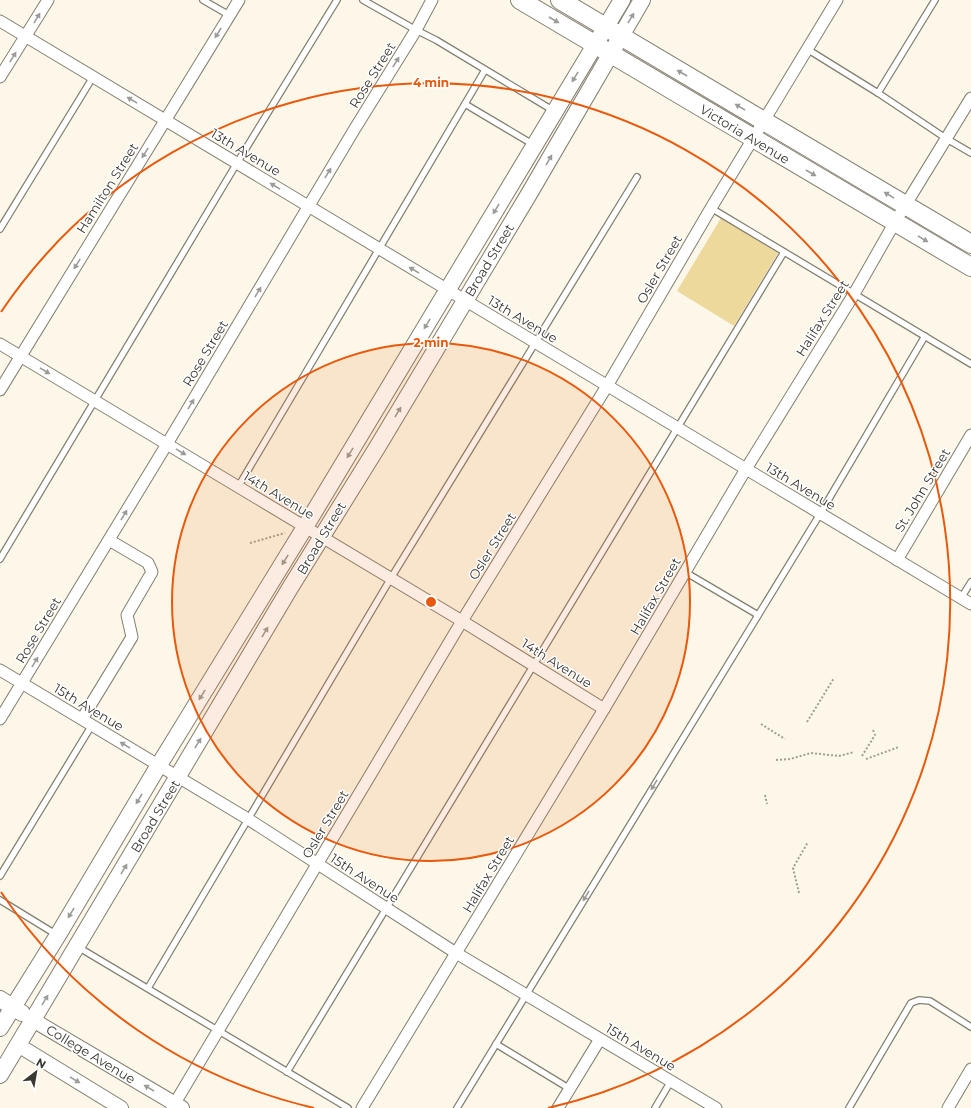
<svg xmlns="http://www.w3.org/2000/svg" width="971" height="1108" font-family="Montserrat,sans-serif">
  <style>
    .green { fill: #edd99b }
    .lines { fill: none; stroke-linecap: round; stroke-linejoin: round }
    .service-casing { stroke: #837f71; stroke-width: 8 }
    .minor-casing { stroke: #837f71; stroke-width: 13 }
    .tertiary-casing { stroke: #837f71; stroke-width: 16 }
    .secondary-casing { stroke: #837f71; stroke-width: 18 }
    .primary-casing { stroke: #837f71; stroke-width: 20 }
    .path { stroke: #a19e93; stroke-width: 2; stroke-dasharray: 2 2; stroke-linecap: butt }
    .service { stroke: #fff; stroke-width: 5.5 }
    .minor { stroke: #fff; stroke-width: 11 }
    .tertiary { stroke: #fff; stroke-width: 14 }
    .secondary { stroke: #fff; stroke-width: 16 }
    .primary { stroke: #fff; stroke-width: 18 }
    .oneway { fill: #9c9b98 }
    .ring { fill: none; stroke: #e8590c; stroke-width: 2 }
    .labels { text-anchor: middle; stroke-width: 3; stroke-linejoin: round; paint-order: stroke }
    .street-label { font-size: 13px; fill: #393731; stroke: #fff }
    .centre { fill: #e8590c; stroke: #fff; stroke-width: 2 }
    .ring-label { font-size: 12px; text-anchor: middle; font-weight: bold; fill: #e8590c; stroke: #fff; stroke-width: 3; stroke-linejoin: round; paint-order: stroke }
  </style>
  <rect width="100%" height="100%" fill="#fcf7e8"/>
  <!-- green -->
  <polygon class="green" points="721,218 778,253 734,326 677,291"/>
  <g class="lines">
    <defs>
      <g id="service">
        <polyline points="203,0 229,15"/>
        <polyline points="363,0 416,30 436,40 554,111"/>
        <polyline points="807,49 878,93 947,139 971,153"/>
        <polyline points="878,93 935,0"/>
        <polyline points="465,104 534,145"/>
        <polyline points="711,208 971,364"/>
        <polyline points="0,229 93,77"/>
        <polyline points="238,487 485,70"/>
        <polyline points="0,559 237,163 337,0"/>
        <polyline points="685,572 758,615"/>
        <polyline points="961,598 971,582"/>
        <polyline points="0,876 92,725"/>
        <polyline points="0,900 57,935"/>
        <polyline points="78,947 348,1108"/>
        <polyline points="148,988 391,578 637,177"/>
        <polyline points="496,1044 570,1089"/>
        <polyline points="287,1072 784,252"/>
        <polyline points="457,1108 820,514 925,336"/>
        <polyline points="655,1108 671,1081"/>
        <polyline points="849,1108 911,1003 919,1000 930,1001 971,1027"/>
      </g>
      <g id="minor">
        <polyline points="0,21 971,604"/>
        <polyline points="0,77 48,0"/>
        <polyline points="0,344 462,621 604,709"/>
        <polyline points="0,390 239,0"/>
        <polyline points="897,560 971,435"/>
        <polyline points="0,670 248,819 456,953 716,1108"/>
        <polyline points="0,719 167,444 354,130 416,30 432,0"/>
        <polyline points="82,719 132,637 127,615 152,572 148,563 109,540"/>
        <polyline points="172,1108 462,621 607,386 711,208 837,0"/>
        <polyline points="362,1108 604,709 746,469 854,294 895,222 971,98"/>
        <polyline points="558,1108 600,1039"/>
        <polyline points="948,1108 971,1069"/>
      </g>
      <g id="tertiary">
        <polyline points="33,1020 182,1108"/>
        <polyline points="18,1045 121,1108"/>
      </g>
      <g id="secondary">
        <polyline points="0,999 22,1013"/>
        <polyline points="0,1028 58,935 159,765 305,527 622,0"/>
        <polyline points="0,1075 290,588 378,446 529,194 642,0"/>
      </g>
      <g id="primary">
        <polyline points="520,0 971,267"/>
        <polyline points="560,0 971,244"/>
      </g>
    </defs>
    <!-- service casing -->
    <use href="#service" class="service-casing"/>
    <!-- minor casing -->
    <use href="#minor" class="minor-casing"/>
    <!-- tertiary casing -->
    <use href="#tertiary" class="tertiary-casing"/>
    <!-- secondary casing -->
    <use href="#secondary" class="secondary-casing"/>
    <!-- primary casing -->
    <use href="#primary" class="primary-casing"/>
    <!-- path -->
    <g class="path">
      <polyline points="250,543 285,533"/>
      <polyline points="807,722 834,678"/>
      <polyline points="761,724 785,739"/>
      <polyline points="862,756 875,735 873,730"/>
      <polyline points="866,759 899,747"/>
      <polyline points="776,760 790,759 811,753 839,756 854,752"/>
      <polyline points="765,795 767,804"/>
      <polyline points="799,893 793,868 808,842"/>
    </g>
    <!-- service -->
    <use href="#service" class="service"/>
    <!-- minor -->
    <use href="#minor" class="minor"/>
    <!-- tertiary -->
    <use href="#tertiary" class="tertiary"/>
    <!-- secondary -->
    <use href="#secondary" class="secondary"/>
    <!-- primary -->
    <use href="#primary" class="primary"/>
  </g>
  <!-- one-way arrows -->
  <defs><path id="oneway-solid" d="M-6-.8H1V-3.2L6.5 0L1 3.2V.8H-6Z"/></defs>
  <g class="oneway">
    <use href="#oneway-solid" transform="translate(37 18) rotate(-59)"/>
    <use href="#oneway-solid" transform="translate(631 18) rotate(-59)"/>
    <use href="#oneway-solid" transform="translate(554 20) rotate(30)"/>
    <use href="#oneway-solid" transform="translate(218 33) rotate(122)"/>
    <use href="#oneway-solid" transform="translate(13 57) rotate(-58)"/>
    <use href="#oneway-solid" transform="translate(396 62) rotate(-58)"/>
    <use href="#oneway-solid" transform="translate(682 73) rotate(-150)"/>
    <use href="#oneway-solid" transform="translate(575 77) rotate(121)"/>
    <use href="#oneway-solid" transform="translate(132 100) rotate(-149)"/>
    <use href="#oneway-solid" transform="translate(740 107) rotate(-149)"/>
    <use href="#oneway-solid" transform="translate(145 153) rotate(122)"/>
    <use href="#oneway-solid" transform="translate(549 160) rotate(-60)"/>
    <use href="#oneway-solid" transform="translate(328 173) rotate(-59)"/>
    <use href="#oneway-solid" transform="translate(811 173) rotate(30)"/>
    <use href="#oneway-solid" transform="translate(275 186) rotate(-149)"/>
    <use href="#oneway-solid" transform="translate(889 195) rotate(-149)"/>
    <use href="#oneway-solid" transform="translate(496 209) rotate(121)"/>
    <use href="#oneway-solid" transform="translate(923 239) rotate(31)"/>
    <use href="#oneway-solid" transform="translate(77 264) rotate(122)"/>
    <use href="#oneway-solid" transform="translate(414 270) rotate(-149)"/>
    <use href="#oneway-solid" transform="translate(258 292) rotate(-59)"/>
    <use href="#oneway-solid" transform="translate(427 324) rotate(121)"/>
    <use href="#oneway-solid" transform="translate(45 371) rotate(31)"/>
    <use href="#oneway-solid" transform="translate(191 404) rotate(-59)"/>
    <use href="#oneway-solid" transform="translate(398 412) rotate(-59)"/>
    <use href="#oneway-solid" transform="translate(181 452) rotate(31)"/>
    <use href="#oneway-solid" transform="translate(350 453) rotate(121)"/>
    <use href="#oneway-solid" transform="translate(124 515) rotate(-59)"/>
    <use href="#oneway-solid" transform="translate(285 560) rotate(122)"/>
    <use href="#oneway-solid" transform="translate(265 632) rotate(-59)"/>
    <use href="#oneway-solid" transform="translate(35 662) rotate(-59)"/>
    <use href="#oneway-solid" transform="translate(202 695) rotate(122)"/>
    <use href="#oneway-solid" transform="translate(198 743) rotate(-59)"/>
    <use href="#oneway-solid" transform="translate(125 745) rotate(-149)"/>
    <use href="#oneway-solid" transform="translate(654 785) rotate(121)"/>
    <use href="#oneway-solid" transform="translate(139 799) rotate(121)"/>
    <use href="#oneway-solid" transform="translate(124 869) rotate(-59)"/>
    <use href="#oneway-solid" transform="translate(586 896) rotate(121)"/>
    <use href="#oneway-solid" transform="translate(71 913) rotate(121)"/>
    <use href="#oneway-solid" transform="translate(45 1000) rotate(-59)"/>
    <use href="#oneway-solid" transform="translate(75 1080) rotate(31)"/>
    <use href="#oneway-solid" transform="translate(149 1088) rotate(-149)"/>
  </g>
  <!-- distance rings -->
  <circle cx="431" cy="602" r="259" fill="#e8590c" fill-opacity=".12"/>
  <g class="ring">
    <circle cx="431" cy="602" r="259"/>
    <path d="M314 1108A519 519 0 0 1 1 892M1 312A519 519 0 1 1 548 1108"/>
  </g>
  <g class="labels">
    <!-- street labels -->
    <g class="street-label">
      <text transform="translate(372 75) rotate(-58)" y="5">Rose Street</text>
      <text transform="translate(745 134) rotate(31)" y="5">Victoria Avenue</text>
      <text transform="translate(246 152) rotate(31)" y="5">13th Avenue</text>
      <text transform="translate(107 188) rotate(-58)" y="5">Hamilton Street</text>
      <text transform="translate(489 260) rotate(-59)" y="5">Broad Street</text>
      <text transform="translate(659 269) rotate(-60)" y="5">Osler Street</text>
      <text transform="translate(822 318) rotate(-58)" y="5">Halifax Street</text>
      <text transform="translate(523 319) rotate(31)" y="5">13th Avenue</text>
      <text transform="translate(205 353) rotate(-59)" y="5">Rose Street</text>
      <text transform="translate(801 486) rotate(31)" y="5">13th Avenue</text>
      <text transform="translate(922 490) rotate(-59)" y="5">St. John Street</text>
      <text transform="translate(279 495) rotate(31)" y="5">14th Avenue</text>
      <text transform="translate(321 538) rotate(-59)" y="5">Broad Street</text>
      <text transform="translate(492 546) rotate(-58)" y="5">Osler Street</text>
      <text transform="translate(655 596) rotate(-60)" y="5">Halifax Street</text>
      <text transform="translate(38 630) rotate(-59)" y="5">Rose Street</text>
      <text transform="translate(557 663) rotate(32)" y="5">14th Avenue</text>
      <text transform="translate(89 707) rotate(31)" y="5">15th Avenue</text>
      <text transform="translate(155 816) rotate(-59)" y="5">Broad Street</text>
      <text transform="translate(325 824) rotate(-59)" y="5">Osler Street</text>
      <text transform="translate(488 874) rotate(-59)" y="5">Halifax Street</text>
      <text transform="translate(365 878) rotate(33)" y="5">15th Avenue</text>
      <text transform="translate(641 1047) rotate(31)" y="5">15th Avenue</text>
      <text transform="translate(91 1054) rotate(31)" y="5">College Avenue</text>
    </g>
  </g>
  <circle cx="431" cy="602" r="6" class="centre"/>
  <g class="ring-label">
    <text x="431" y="87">4 min</text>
    <text x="431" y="347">2 min</text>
  </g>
  <!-- north arrow -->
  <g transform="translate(36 1072) rotate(31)" stroke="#ffffff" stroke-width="3" paint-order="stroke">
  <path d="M0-3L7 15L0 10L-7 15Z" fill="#393731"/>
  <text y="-6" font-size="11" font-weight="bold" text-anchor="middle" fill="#393731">N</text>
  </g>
</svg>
